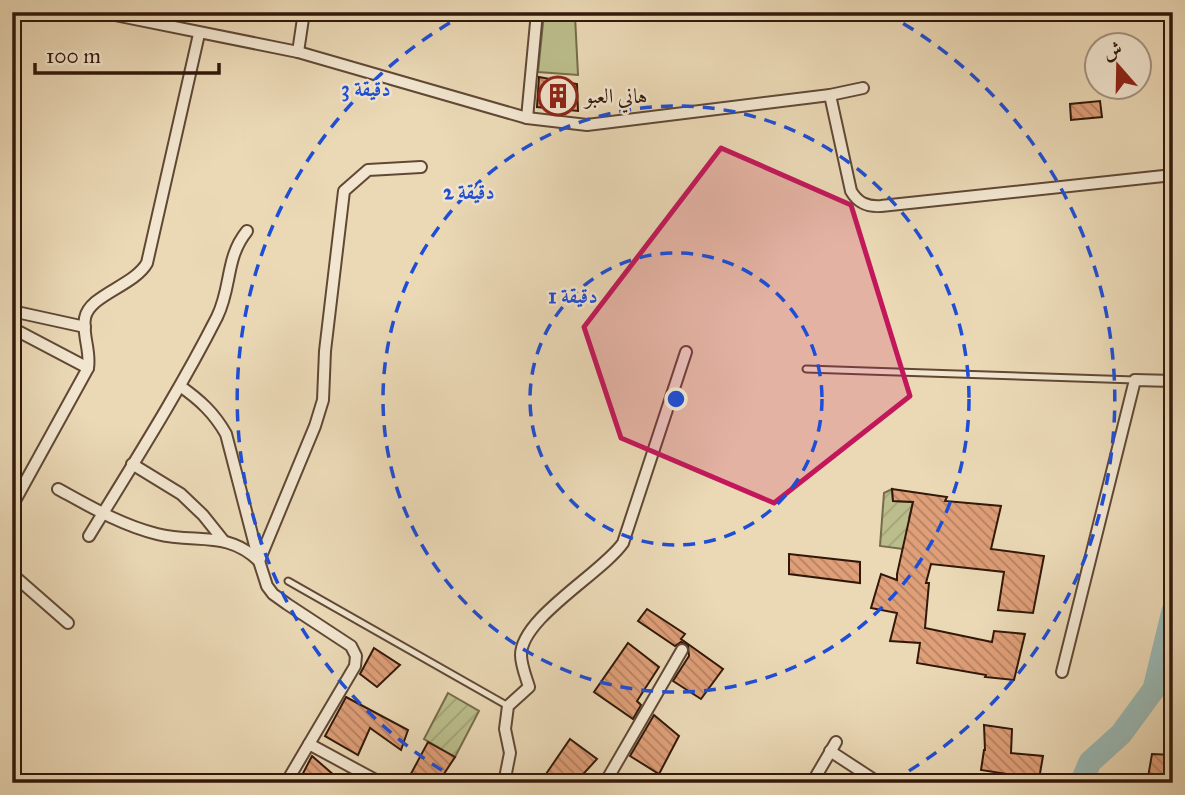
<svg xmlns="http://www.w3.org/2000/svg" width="1185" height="795" font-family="'IM FELL Great Primer',Amiri,serif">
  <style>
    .green { fill: #bbbe8c; stroke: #766b4b; stroke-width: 2 }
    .garden { fill: url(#garden-furrows); stroke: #766b4b; stroke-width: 2 }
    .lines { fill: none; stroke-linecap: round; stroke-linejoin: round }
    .river { stroke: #9ab9b5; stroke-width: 23 }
    .building { fill: url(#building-back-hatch); stroke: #32180a; stroke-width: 2 }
    .lane-casing { stroke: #604835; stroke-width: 9 }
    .street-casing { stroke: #604835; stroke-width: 14 }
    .lane { stroke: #f2e6d0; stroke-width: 5 }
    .street { stroke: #f2e6d0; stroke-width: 10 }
    .marked { fill: #c2185b; fill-opacity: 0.2; stroke: #c2185b; stroke-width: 5; stroke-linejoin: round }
    .ring { fill: none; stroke: #1d4ed8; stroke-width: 3.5; stroke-dasharray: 12 9 }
    .labels { text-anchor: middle; stroke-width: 5; stroke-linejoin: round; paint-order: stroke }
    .poi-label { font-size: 21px; fill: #32180a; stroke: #f2e6d0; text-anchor: start }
    .centre { fill: #1d4ed8; stroke: #f2e6d0; stroke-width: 3.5 }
    .ring-label { font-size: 21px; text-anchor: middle; font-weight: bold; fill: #1d4ed8; stroke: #f2e6d0; stroke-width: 5; stroke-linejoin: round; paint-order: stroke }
  </style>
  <defs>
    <pattern id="garden-furrows" width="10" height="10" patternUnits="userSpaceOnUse" patternTransform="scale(1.75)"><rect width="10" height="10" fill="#bbbe8c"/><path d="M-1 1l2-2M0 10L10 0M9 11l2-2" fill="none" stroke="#a1a377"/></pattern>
    <pattern id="building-back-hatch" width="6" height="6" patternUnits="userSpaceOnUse" patternTransform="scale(1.75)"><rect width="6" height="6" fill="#df9f78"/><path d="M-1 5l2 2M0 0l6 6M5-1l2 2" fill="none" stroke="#b58161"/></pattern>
  </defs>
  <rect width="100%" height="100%" fill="#ebd9b6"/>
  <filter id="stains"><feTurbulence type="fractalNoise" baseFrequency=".00286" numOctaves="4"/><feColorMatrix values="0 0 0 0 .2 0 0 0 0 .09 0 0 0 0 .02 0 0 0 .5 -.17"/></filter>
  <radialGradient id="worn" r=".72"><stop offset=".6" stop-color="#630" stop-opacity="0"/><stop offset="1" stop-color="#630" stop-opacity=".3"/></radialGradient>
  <!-- green -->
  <polygon class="green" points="544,13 575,16 578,75 538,72"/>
  <!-- garden -->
  <g class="garden">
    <polygon points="892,489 893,501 913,502 909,518 937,521 903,549 880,546 884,493"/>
    <polygon points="448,693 479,711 455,757 424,739"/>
  </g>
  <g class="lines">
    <!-- river -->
    <polyline class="river" points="1081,783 1090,762 1121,734 1154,689 1173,611"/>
  </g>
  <!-- building -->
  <g class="building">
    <polygon points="539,77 577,84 578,111 537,107"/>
    <polygon points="1100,101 1102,117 1071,120 1070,104"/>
    <polygon points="892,489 947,497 945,501 1001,506 991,549 1044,556 1033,613 998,610 1004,572 931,564 926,583 929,583 925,628 992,642 994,631 1025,634 1014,680 985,677 986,675 917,663 920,643 890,641 897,613 871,608 881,574 897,580 897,574 913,502 893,501"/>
    <polygon points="789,554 860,562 860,583 789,574"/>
    <polygon points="647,609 685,634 681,639 723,669 701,699 673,681 689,656 688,646 681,642 675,646 638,621"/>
    <polygon points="628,643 659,667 637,701 641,705 633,719 594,692"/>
    <polygon points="374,648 400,665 377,687 360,674"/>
    <polygon points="346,697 408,730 401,750 370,728 358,755 325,736"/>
    <polygon points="654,715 679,736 659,774 630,756"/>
    <polygon points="984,725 1012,729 1011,753 1043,756 1039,779 981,770 984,750 985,750"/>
    <polygon points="570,739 597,759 575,783 566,783 546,774"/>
    <polygon points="428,742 455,757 438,783 406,783"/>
    <polygon points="1152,754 1173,755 1173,783 1147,783"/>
    <polygon points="312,756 343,783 298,783"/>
  </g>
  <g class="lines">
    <defs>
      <g id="lane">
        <polyline points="806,369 1135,380"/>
        <polyline points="288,581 508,706"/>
      </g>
      <g id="street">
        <polyline points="100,12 298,52 527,118 587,125 830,95 863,88"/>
        <polyline points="298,52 304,12"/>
        <path d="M830,95l21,96c7,12 16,16 30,15l292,-31"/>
        <polyline points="527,118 537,12"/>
        <polyline points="12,311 85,327"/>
        <polyline points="12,328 88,368"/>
        <path d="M180,386c20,14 34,27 46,48l33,127 8,25 6,8 14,10 64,42 5,10 -1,10 -69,117"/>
        <polyline points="132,464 181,494 203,515 223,540"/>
        <path d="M58,489c31,17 63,36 99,45 39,10 70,-4 102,27l56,-135 8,-26 2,-49 19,-160 24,-21 53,-3"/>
        <path d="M12,506l76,-138c3,-17 -6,-33 -3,-50 4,-23 49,-32 62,-55l52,-229"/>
        <path d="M89,536c44,-72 90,-144 128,-219 15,-30 8,-59 30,-86"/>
        <polyline points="12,574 68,623"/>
        <polyline points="1062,672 1135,380 1173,381"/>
        <polyline points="309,744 381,783"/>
        <polyline points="830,751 879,783"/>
        <path d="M504,783l6,-30 -5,-24 3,-23 21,-19c-3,-10 -8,-22 -8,-32 0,-37 81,-82 102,-112l63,-191"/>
        <polyline points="605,783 682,650"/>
        <polyline points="812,783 836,742"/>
      </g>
    </defs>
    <!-- lane casing -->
    <use href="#lane" class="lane-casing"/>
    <!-- street casing -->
    <use href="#street" class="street-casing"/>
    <!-- lane -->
    <use href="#lane" class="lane"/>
    <!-- street -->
    <use href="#street" class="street"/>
  </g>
  <!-- marked area -->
  <path class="marked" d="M721,148l130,57 59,191 -136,107 -153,-65 -37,-111z"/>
  <!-- distance rings -->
  <g class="ring">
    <circle cx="676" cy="399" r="146"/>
    <circle cx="676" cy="399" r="293"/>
    <path d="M460 781A439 439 0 0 1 467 13M885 13A439 439 0 0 1 892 781"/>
  </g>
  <!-- icons -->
  <defs>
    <symbol id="building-ring" viewBox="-11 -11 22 22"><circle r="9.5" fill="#f2e6d0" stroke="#8f2418" stroke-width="1.5"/><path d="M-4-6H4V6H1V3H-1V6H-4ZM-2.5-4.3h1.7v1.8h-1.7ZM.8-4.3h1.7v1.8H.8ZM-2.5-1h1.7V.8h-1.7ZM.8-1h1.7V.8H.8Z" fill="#8f2418"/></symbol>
  </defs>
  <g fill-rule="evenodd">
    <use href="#building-ring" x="536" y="74" width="44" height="44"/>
  </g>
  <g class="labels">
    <!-- poi labels -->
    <g class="poi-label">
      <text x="585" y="103">هاني العبو</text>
    </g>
  </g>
  <circle cx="676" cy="399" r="10" class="centre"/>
  <g class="ring-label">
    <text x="366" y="96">3 دقيقة</text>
    <text x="469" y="199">2 دقيقة</text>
    <text x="573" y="303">1 دقيقة</text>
  </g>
  <!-- margin -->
  <rect width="1185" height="795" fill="none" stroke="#ebd9b6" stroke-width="42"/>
  <rect x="14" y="14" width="1157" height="767" fill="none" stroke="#32180a" stroke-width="3.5"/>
  <rect x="21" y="21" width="1143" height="753" fill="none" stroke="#32180a" stroke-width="2"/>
  <!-- north arrow -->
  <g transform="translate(1118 66) rotate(340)"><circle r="33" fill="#f2e6d0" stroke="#a59481" stroke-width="2"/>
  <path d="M0-5L12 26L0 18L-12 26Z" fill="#8f2418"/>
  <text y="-10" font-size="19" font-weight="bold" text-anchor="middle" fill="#32180a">ش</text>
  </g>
  <!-- scale -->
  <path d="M35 63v10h184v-10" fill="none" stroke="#32180a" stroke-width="3.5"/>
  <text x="46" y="63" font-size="21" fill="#32180a" stroke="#f2e6d0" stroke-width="5" paint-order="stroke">100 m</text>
  <rect width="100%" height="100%" filter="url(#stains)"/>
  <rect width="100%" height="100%" fill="url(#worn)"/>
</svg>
